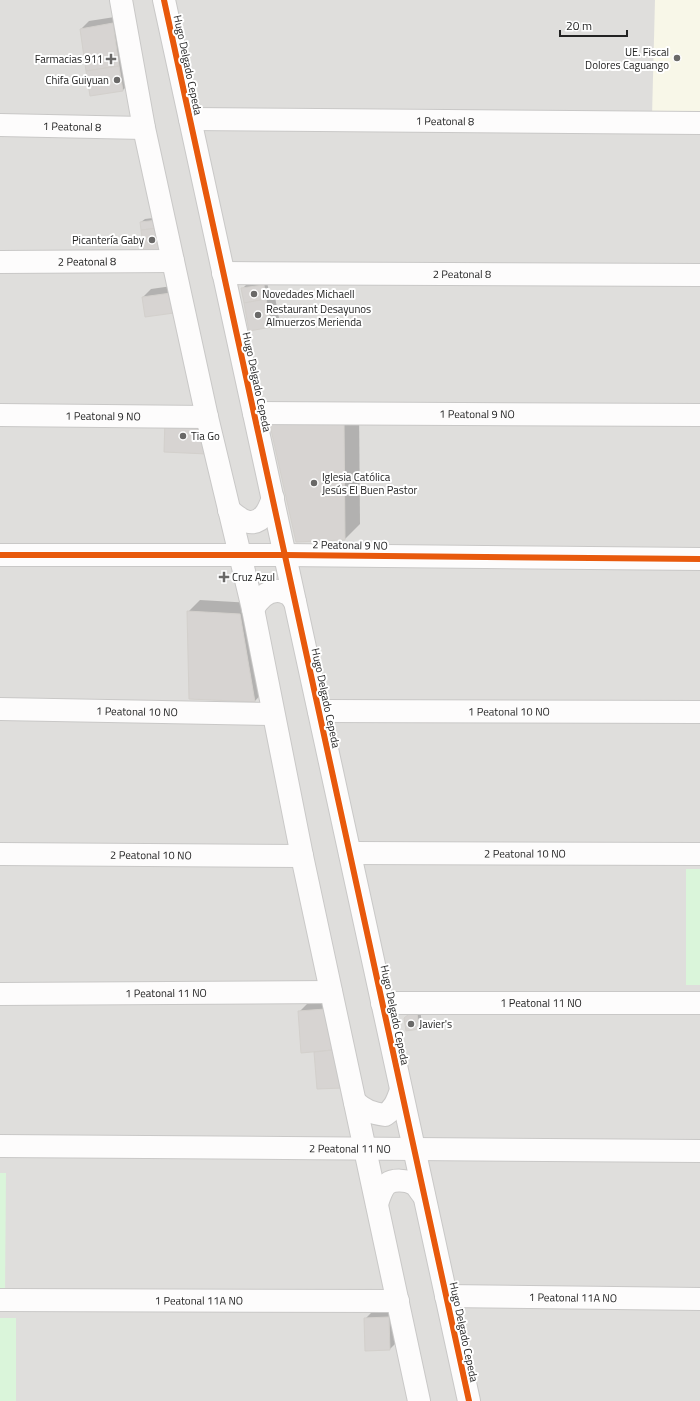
<svg xmlns="http://www.w3.org/2000/svg" width="700" height="1401" font-family="'Titillium Web',sans-serif">
  <style>
    .residential { fill: #dfdedc }
    .education { fill: #f8f7e8 }
    .park { fill: #daf5da }
    .shadow { fill: #0003 }
    .building { fill: #d7d4d2; stroke: #d3d0cc }
    .lines { fill: none; stroke-linecap: round; stroke-linejoin: round }
    .minor-casing { stroke: #c9c8c7; stroke-width: 24 }
    .minor { stroke: #fdfcfc; stroke-width: 22 }
    .cycleway-casing { stroke: #fff; stroke-width: 8 }
    .cycleway { stroke: #e8590c; stroke-width: 6 }
    .poi-dot { fill: #6a6968; stroke: #fff; stroke-width: 1.5 }
    .labels { text-anchor: middle; stroke-width: 4; stroke-linejoin: round; paint-order: stroke }
    .poi-label { font-size: 11px; fill: #222; stroke: #fff; text-anchor: start }
    .street-label { font-size: 11px; fill: #222; stroke: #fff }
  </style>
  <rect width="100%" height="100%" fill="#f0eeeb"/>
  <!-- residential -->
  <rect class="residential" x="0" y="0" width="700" height="1401"/>
  <!-- education -->
  <polygon class="education" points="655,0 700,0 700,116 652,116"/>
  <!-- park -->
  <g class="park">
    <rect x="686" y="869" width="14" height="116"/>
    <polygon points="0,1173 6,1173 5,1293 0,1293"/>
    <rect x="0" y="1318" width="16" height="83"/>
  </g>
  <!-- shadow -->
  <g class="shadow">
    <polygon points="121,16 131,82 123,90 81,29 89,21"/>
    <polygon points="161,217 165,245 141,222 145,219"/>
    <polygon points="267,281 269,293 274,292 279,318 271,326 242,289 246,285"/>
    <polygon points="179,285 182,304 143,297 151,289"/>
    <polygon points="322,402 359,405 360,524 345,539 271,425 286,410"/>
    <polygon points="200,600 252,603 266,689 255,701 188,612"/>
    <polygon points="333,1001 357,1071 315,1052 317,1051 299,1012 307,1004"/>
    <polygon points="420,1009 422,1024 418,1028 406,1030"/>
    <polygon points="397,1309 398,1341 390,1349 365,1319 373,1311"/>
  </g>
  <!-- building -->
  <g class="building">
    <polygon points="113,23 119,66 86,71 80,29"/>
    <polygon points="119,66 123,91 90,96 86,71"/>
    <polygon points="158,220 159,228 141,230 140,222"/>
    <polygon points="159,228 162,250 144,252 141,230"/>
    <polygon points="264,285 266,299 244,303 241,288"/>
    <polygon points="171,293 174,313 145,317 142,297"/>
    <polygon points="266,299 272,327 249,331 244,303"/>
    <polygon points="306,417 344,420 345,540 296,542 270,425"/>
    <polygon points="165,419 198,420 207,454 164,452"/>
    <polygon points="187,611 240,614 255,702 189,699"/>
    <polygon points="325,1009 333,1050 301,1053 298,1011"/>
    <polygon points="417,1013 419,1029 406,1031 404,1018 409,1014"/>
    <polygon points="333,1050 343,1088 317,1089 314,1052"/>
    <polygon points="389,1317 390,1350 365,1351 364,1318"/>
  </g>
  <g class="lines">
    <defs>
      <g id="minor">
        <polyline points="121,0 144,128 207,417 253,609 302,856 419,1401"/>
        <polyline points="164,0 469,1401"/>
        <path id="s1" d="M190,119l510,4"/>
        <path id="s2" d="M0,125l144,3"/>
        <path id="s3" d="M0,262l173,-1"/>
        <path id="s4" d="M223,273l477,2"/>
        <path id="s5" d="M254,413l446,2"/>
        <path id="s6" d="M0,415l207,2"/>
        <path d="M229,510c11,10 25,20 37,3 3,-4 5,-10 7,-15"/>
        <polyline points="0,555 285,555 700,559"/>
        <path d="M253,609c7,-12 18,-23 33,-16 4,1 7,6 9,9"/>
        <path id="s7" d="M0,709l273,5"/>
        <path id="s8" d="M319,711l381,1"/>
        <path id="s9" d="M350,853l350,1"/>
        <path id="s10" d="M0,854l302,2"/>
        <path id="s11" d="M0,994l331,-2"/>
        <path id="s12" d="M382,1003h318"/>
        <path d="M355,1102c10,9 17,11 30,13 10,-7 12,-14 16,-25"/>
        <path id="s13" d="M0,1146l700,5"/>
        <path d="M377,1204c2,-6 5,-16 10,-20 6,-5 20,-4 27,0 4,3 7,9 10,12"/>
        <path id="s14" d="M446,1296l254,3"/>
        <path id="s15" d="M0,1300l398,1"/>
      </g>
    </defs>
    <!-- minor casing -->
    <use href="#minor" class="minor-casing"/>
    <!-- minor -->
    <use href="#minor" class="minor"/>
    <defs>
      <g id="cycleway">
        <polyline points="164,0 469,1401"/>
        <polyline points="0,555 285,555 700,559"/>
      </g>
    </defs>
    <!-- cycleway casing -->
    <use href="#cycleway" class="cycleway-casing"/>
    <!-- cycleway -->
    <use href="#cycleway" class="cycleway"/>
  </g>
  <!-- markers -->
  <g class="poi-dot">
    <circle cx="677" cy="58" r="4"/>
    <path d="M109 53h4v4h4v4h-4v4h-4v-4h-4v-4h4z"/>
    <circle cx="117" cy="80" r="4"/>
    <circle cx="152" cy="240" r="4"/>
    <circle cx="254" cy="294" r="4"/>
    <circle cx="258" cy="315" r="4"/>
    <circle cx="183" cy="436" r="4"/>
    <circle cx="314" cy="483" r="4"/>
    <path d="M222 571h4v4h4v4h-4v4h-4v-4h-4v-4h4z"/>
    <circle cx="411" cy="1024" r="4"/>
  </g>
  <g class="labels">
    <!-- poi labels -->
    <g class="poi-label">
      <text x="669" y="56" text-anchor="end">UE. Fiscal<tspan x="669" dy="13">Dolores Caguango</tspan></text>
      <text x="103" y="63" text-anchor="end">Farmacias 911</text>
      <text x="109" y="84" text-anchor="end">Chifa Guiyuan</text>
      <text x="144" y="244" text-anchor="end">Picantería Gaby</text>
      <text x="262" y="298">Novedades Michaell</text>
      <text x="266" y="313">Restaurant Desayunos<tspan x="266" dy="13">Almuerzos Merienda</tspan></text>
      <text x="191" y="440">Tia Go</text>
      <text x="322" y="481">Iglesia Católica<tspan x="322" dy="13">Jesús El Buen Pastor</tspan></text>
      <text x="232" y="581">Cruz Azul</text>
      <text x="419" y="1028">Javier's</text>
    </g>
    <!-- street labels -->
    <g class="street-label">
      <text transform="translate(188 65) rotate(78)" y="4">Hugo Delgado Cepeda</text>
      <text dy="4" stroke="none"><textPath href="#s1" startOffset="255">1 Peatonal 8</textPath></text>
      <text dy="4" stroke="none"><textPath href="#s2" startOffset="72">1 Peatonal 8</textPath></text>
      <text dy="4" stroke="none"><textPath href="#s3" startOffset="87">2 Peatonal 8</textPath></text>
      <text dy="4" stroke="none"><textPath href="#s4" startOffset="239">2 Peatonal 8</textPath></text>
      <text transform="translate(257 382) rotate(78)" y="4">Hugo Delgado Cepeda</text>
      <text dy="4" stroke="none"><textPath href="#s5" startOffset="223">1 Peatonal 9 NO</textPath></text>
      <text dy="4" stroke="none"><textPath href="#s6" startOffset="103">1 Peatonal 9 NO</textPath></text>
      <text transform="translate(350 545) rotate(1)" y="4">2 Peatonal 9 NO</text>
      <text transform="translate(326 698) rotate(78)" y="4">Hugo Delgado Cepeda</text>
      <text dy="4" stroke="none"><textPath href="#s7" startOffset="137">1 Peatonal 10 NO</textPath></text>
      <text dy="4" stroke="none"><textPath href="#s8" startOffset="190">1 Peatonal 10 NO</textPath></text>
      <text dy="4" stroke="none"><textPath href="#s9" startOffset="175">2 Peatonal 10 NO</textPath></text>
      <text dy="4" stroke="none"><textPath href="#s10" startOffset="151">2 Peatonal 10 NO</textPath></text>
      <text dy="4" stroke="none"><textPath href="#s11" startOffset="166">1 Peatonal 11 NO</textPath></text>
      <text dy="4" stroke="none"><textPath href="#s12" startOffset="159">1 Peatonal 11 NO</textPath></text>
      <text transform="translate(395 1015) rotate(78)" y="4">Hugo Delgado Cepeda</text>
      <text dy="4" stroke="none"><textPath href="#s13" startOffset="350">2 Peatonal 11 NO</textPath></text>
      <text dy="4" stroke="none"><textPath href="#s14" startOffset="127">1 Peatonal 11A NO</textPath></text>
      <text dy="4" stroke="none"><textPath href="#s15" startOffset="199">1 Peatonal 11A NO</textPath></text>
      <text transform="translate(464 1332) rotate(78)" y="4">Hugo Delgado Cepeda</text>
    </g>
  </g>
  <!-- scale -->
  <path d="M560 30v6h67v-6" fill="none" stroke="#222222" stroke-width="2"/>
  <text x="566" y="30" font-size="12" fill="#222222" stroke="#ffffff" stroke-width="3" paint-order="stroke">20 m</text>
</svg>
